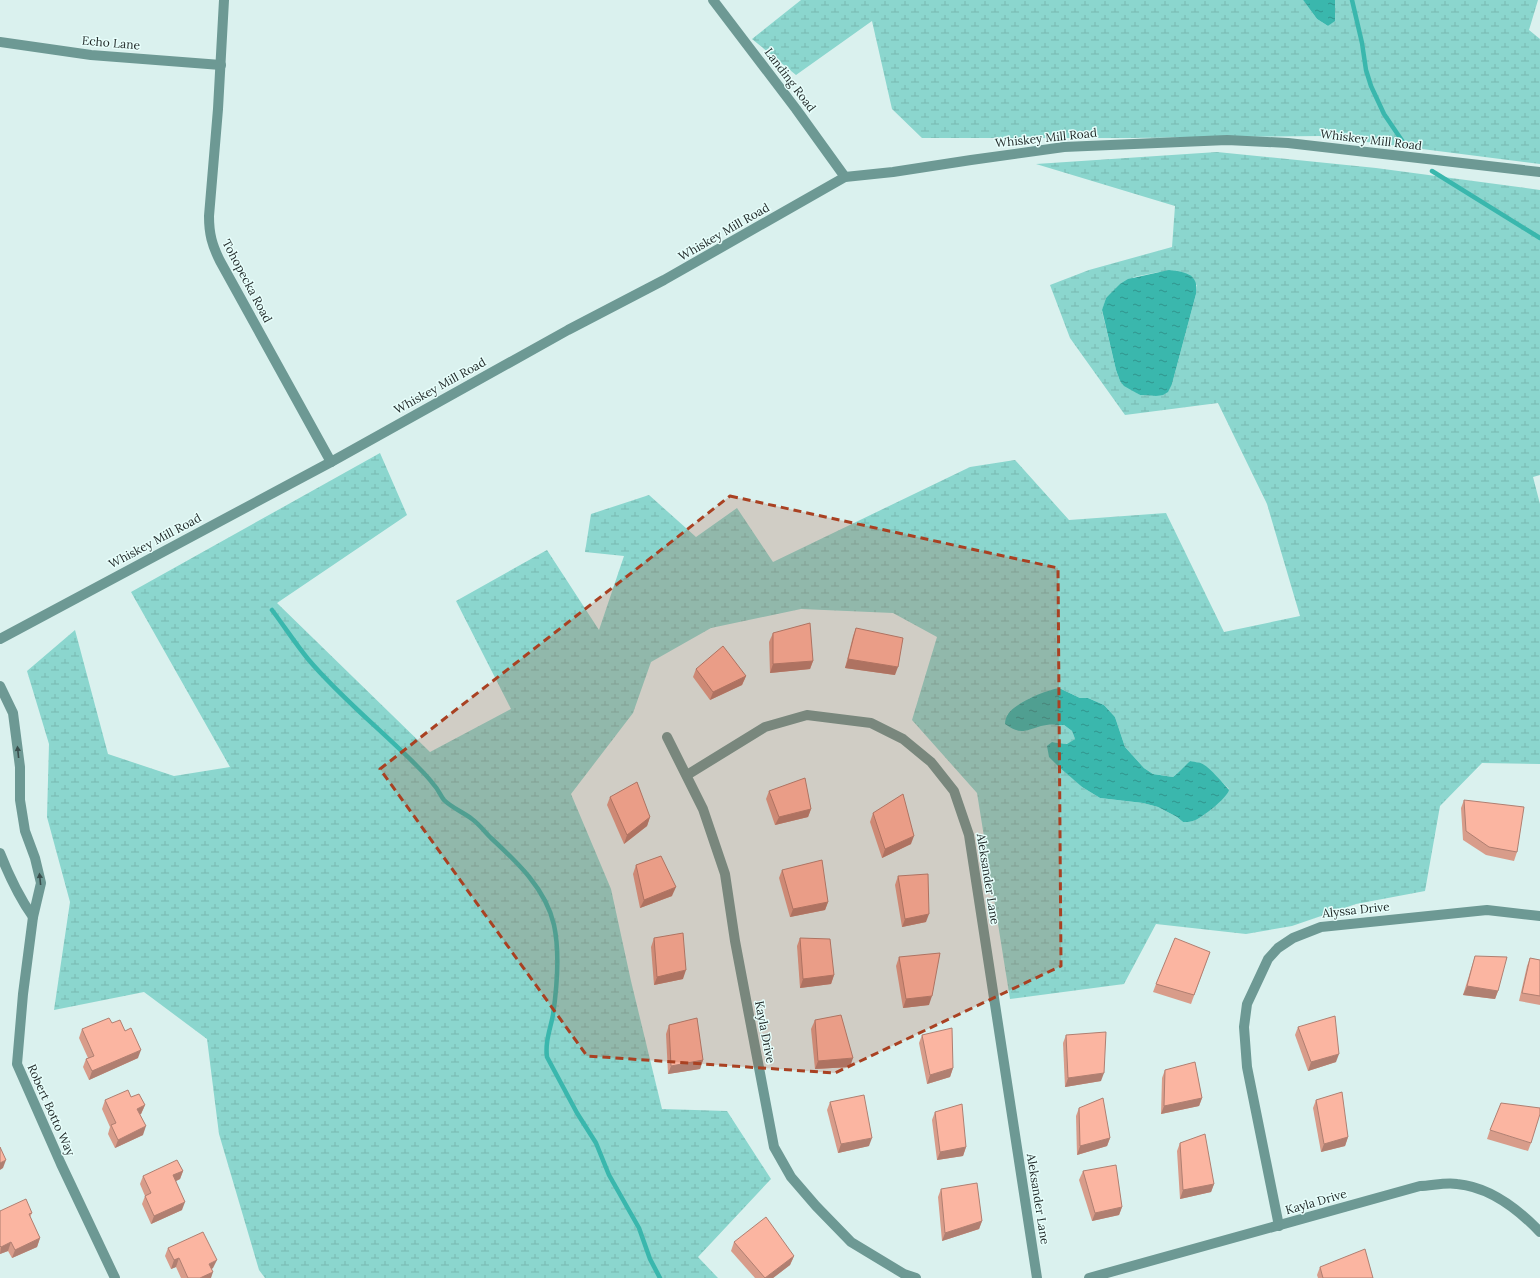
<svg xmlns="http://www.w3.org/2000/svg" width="1540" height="1278" font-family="Lora,serif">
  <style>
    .wetland { fill: url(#wetland-marsh); fill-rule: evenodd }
    .water { fill: url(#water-ripples) }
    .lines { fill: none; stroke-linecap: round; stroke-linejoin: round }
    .stream { stroke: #3ab7ad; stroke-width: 4.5 }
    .minor { stroke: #6d9994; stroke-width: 10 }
    .wall { fill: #d89c8a }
    .shaded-wall { fill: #b07f71 }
    .building { fill: #fbb5a1; stroke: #b07f71 }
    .oneway { fill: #3a4e4c }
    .marked { fill: #a94122; fill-opacity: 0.2; stroke: #a94122; stroke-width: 3; stroke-dasharray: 8 5; stroke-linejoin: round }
    .labels { text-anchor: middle; stroke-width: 3; stroke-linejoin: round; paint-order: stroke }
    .street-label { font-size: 12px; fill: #1e2625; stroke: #e7fefb }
  </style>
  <defs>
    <pattern id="wetland-marsh" width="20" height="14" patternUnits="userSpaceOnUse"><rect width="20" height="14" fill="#8bd6ce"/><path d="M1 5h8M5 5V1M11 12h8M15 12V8" fill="none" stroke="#78b8b1"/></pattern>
    <pattern id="water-ripples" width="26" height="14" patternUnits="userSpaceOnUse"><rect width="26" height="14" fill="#3ab7ad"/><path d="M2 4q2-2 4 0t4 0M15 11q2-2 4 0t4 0" fill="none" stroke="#30958d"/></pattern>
  </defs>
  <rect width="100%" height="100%" fill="#daf1ee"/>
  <!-- wetland -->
  <g class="wetland">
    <polygon points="801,0 1303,0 1317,19 1328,26 1335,20 1335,0 1538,0 1529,30 1540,39 1540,164 1320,136 1127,138 922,138 892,109 872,21 796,75 752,39"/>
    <path d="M1217,152l159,16 164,22v285l-7,2 7,27v260l-58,-1 -42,43 -15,85 -69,13 -64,22 -46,8 -90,-10 -32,60 -114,15 -33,-206 -65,-73 25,-83 -44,-24 -92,-4 -90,19 -60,34 -18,51 -62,81 40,95 20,92 31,128 65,2 44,68 -73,78 20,21h-453l-6,-8 -40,-136 -12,-95 -63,-47 -90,18 16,-108 -23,-85 2,-73 -22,-73 48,-41 33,124 66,22 56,-9 -99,-175 249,-139 27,62 -130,88 153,149 81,-43 -55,-108 91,-51 52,80 25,-74 -39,-4 6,-38 58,-19 47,42 41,-29 36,54 197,-95 45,-7 54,60 97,-7 58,119 76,-16 -33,-112 -49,-101 -93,12 -55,-77 -20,-53 39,-15 83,-23 3,-41 -139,-42zM1159,272l38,13 -1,9 -24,90 -16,12 -16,-1 -20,-14 -4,-11 -14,-59 4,-13 28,-21zM1059,688l21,10h8l16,7 11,12 10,30 19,21 9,6 20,3c7,-5 11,-11 17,-16l13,3 26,25 -27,26 -9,6 -10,1 -6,-5 -19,-10 -15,-4 -43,-5 -18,-11 -12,-11 -18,-34 16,2 7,-5 -3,-8 -8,-6h-22l-35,-10 23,-17z"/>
  </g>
  <!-- water -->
  <g class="water">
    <polygon points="1303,0 1335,0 1335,21 1328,26 1317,19"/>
    <path d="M1169,270c17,2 30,4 27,24l-24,90 -4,8 -5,3 -7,1 -16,-1 -16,-9 -4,-5 -4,-11 -14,-60 4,-12 14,-14 8,-5z"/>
    <path d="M1059,688l21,10h8l16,7 11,12 10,30 19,21 9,6 20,3c7,-5 11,-11 17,-16 4,1 9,1 13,3 8,5 19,18 26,26 -2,8 -27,28 -36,31 -3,1 -7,1 -10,1l-6,-5 -19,-10 -15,-4 -43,-5 -18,-11 -24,-21 -9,-9 -2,-11 5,-4 15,2 8,-5 -3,-8 -8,-6c-7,0 -16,-1 -23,1 -17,5 -20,9 -36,-2 0,-3 1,-7 3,-10 9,-12 36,-23 51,-26z"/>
  </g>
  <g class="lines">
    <!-- stream -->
    <g class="stream">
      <polyline points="1352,0 1362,43 1366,70 1371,86 1384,114 1405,145"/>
      <polyline points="1432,171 1540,238"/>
      <path d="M272,610c12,16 23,33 36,49 32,38 72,70 108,106 6,6 13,13 18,20 4,4 6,10 10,15 8,8 19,12 28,19 7,5 13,13 19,19 26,24 55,51 63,87 6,28 3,62 -1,90 -3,15 -8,27 -6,42l30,56 19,30 13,32 30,53 11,31 10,19"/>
    </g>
    <!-- minor -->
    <g class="minor">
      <path d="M224,0l-6,109 -9,107c0,18 3,29 11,45l111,201"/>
      <polyline points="713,0 796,109 845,177"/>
      <polyline points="0,42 91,55 221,65"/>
      <polyline points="0,639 331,462 568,330 664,280 845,177 893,172 971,160 1064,147 1227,140 1288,143 1540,172"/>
      <polyline points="0,686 13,713 20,767 20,800 25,831 35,858 41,883 33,917 23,994 17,1064 61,1164 115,1278"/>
      <polyline points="667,737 703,809 725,874 735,941 774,1147 791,1177 816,1206 851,1242 904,1274 916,1278"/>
      <polyline points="687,775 765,727 807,715 871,723 903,739 931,762 954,791 969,835 1037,1278"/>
      <path d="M0,853c9,23 19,44 33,64"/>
      <polyline points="1279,1226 1247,1067 1244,1027 1247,1004 1268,959 1278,948 1293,938 1321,927 1487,910 1540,916"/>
      <path d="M1089,1278l331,-92c11,0 25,-4 37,-2 33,3 61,25 83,48"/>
    </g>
  </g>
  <!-- wall -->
  <g class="wall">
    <polygon points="856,628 895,675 845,668 853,636"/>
    <polygon points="773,633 813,661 810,669 770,673 769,642"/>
    <polygon points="696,669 746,676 742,685 710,700 693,677"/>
    <polygon points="769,791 811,809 808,817 775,825 766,799"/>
    <polygon points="610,797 650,817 647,826 624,844 607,805"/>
    <polygon points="1464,800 1517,852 1514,861 1486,855 1463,840 1461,808"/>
    <polygon points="873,813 911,844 882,858 870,822"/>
    <polygon points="636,865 672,896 640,908 633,874"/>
    <polygon points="782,870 828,902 825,910 790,917 779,878"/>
    <polygon points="898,876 926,922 902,927 895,885"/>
    <polygon points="654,938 683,979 654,985 651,947"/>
    <polygon points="800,938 834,975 831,984 800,988 797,946"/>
    <polygon points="1210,952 1191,1004 1153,992 1156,984"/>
    <polygon points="1475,956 1498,991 1495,999 1463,995"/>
    <polygon points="899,957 929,1005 903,1008 896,966"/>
    <polygon points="1530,958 1540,960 1540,1005 1519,1001 1527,966"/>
    <polygon points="815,1020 850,1067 815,1069 811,1029"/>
    <polygon points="112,1023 138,1058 89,1080 83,1067 86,1059 88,1058 79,1038 82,1029"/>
    <polygon points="669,1025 703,1060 700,1069 668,1074 666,1034"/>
    <polygon points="1298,1027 1336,1062 1308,1071 1295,1035"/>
    <polygon points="922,1035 953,1068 950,1077 927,1084 919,1043"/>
    <polygon points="1066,1035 1101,1081 1065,1087 1063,1043"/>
    <polygon points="1165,1070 1202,1098 1199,1106 1161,1114 1162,1078"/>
    <polygon points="131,1097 145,1105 141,1114 140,1114 143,1135 115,1148 108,1134 110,1127 102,1109 105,1100"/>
    <polygon points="1316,1100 1348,1137 1345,1146 1321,1152 1313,1108"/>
    <polygon points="830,1102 869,1146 838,1153 827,1110"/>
    <polygon points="1079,1108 1110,1138 1107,1146 1077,1155 1076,1116"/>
    <polygon points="935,1112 966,1147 963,1156 937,1160 932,1120"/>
    <polygon points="1490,1130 1531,1143 1528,1151 1487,1139"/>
    <polygon points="1180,1143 1214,1184 1211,1192 1180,1199 1177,1151"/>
    <polygon points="183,1171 180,1179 176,1181 182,1210 151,1224 142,1204 145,1196 140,1184 143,1176"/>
    <polygon points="1083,1171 1122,1207 1119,1215 1092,1221 1079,1180"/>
    <polygon points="941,1189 982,1221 979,1229 942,1241 938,1197"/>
    <polygon points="0,1211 32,1213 30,1217 40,1238 37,1247 12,1258 8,1251 0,1254"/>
    <polygon points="734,1242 794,1256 790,1265 773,1278 755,1278 731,1251"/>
    <polygon points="168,1248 213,1268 211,1269 211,1278 181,1278 176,1267 171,1269 165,1256"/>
    <polygon points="1320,1267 1373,1278 1318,1278 1317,1275"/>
  </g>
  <!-- shaded-wall -->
  <g class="shaded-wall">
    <polygon points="848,659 898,667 895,675 845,668"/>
    <polygon points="813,661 810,669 770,673 773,664"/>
    <polygon points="746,676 742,685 710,700 713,692"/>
    <polygon points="811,809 808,817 775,825 779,817"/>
    <polygon points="650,817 647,826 624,844 627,835"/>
    <polygon points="914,836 911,844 882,858 885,849"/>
    <polygon points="676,887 672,896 640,908 644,900"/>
    <polygon points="828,902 825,910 790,917 793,909"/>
    <polygon points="929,914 926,922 902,927 905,919"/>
    <polygon points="686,970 683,979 654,985 657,977"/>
    <polygon points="834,975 831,984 800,988 803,979"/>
    <polygon points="1467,986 1498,991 1495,999 1463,995"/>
    <polygon points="932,996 929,1005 903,1008 906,999"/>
    <polygon points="141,1050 138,1058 89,1080 92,1071"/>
    <polygon points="1339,1054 1336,1062 1308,1071 1311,1062"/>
    <polygon points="853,1058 850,1067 815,1069 818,1061"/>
    <polygon points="703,1060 700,1069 668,1074 671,1066"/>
    <polygon points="953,1068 950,1077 927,1084 930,1075"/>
    <polygon points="1104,1073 1101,1081 1065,1087 1068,1078"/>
    <polygon points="1202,1098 1199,1106 1161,1114 1164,1106"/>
    <polygon points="145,1105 141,1114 134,1117 137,1109"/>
    <polygon points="146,1126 143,1135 115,1148 118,1140"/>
    <polygon points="1348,1137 1345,1146 1321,1152 1324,1144"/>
    <polygon points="872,1138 869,1146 838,1153 841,1144"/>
    <polygon points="1110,1138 1107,1146 1077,1155 1080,1146"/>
    <polygon points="966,1147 963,1156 937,1160 940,1152"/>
    <polygon points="6,1160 3,1168 0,1170 0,1163"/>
    <polygon points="183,1171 180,1179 170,1184 173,1175"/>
    <polygon points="1214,1184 1211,1192 1180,1199 1183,1190"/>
    <polygon points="185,1202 182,1210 151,1224 154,1216"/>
    <polygon points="1122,1207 1119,1215 1092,1221 1095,1213"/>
    <polygon points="982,1221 979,1229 942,1241 945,1233"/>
    <polygon points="40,1238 37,1247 12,1258 15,1250"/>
    <polygon points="11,1242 8,1251 0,1254 1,1247"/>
    <polygon points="794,1256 790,1265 773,1278 765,1278"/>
    <polygon points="179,1258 176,1267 171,1269 174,1260"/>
    <polygon points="217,1260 213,1268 206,1272 209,1264"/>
    <polygon points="213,1272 211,1278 200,1278"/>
  </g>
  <!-- building -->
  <g class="building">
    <polygon points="810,623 813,661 773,664 773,633"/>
    <polygon points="856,628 903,638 898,667 848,659"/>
    <polygon points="723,646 746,676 713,692 696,669"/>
    <polygon points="805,778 811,809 779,817 769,791"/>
    <polygon points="637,782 650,817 627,835 610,797"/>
    <polygon points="903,794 914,836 885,849 873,813"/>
    <polygon points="1464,800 1524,807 1517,852 1489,847 1466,831"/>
    <polygon points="661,856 676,887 644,900 636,865"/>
    <polygon points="822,860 828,902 793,909 782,870"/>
    <polygon points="928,874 929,914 905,919 898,876"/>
    <polygon points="683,933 686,970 657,977 654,938"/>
    <polygon points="800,938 830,939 834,975 803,979"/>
    <polygon points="1175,938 1210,952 1194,995 1156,984"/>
    <polygon points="940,953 932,996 906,999 899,957"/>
    <polygon points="1475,956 1507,957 1498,991 1467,986"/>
    <polygon points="1530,958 1540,960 1540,996 1522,993"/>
    <polygon points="841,1015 853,1058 818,1061 815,1020"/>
    <polygon points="1335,1016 1339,1054 1311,1062 1298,1027"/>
    <polygon points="109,1018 112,1023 120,1020 125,1031 131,1028 141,1050 92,1071 86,1059 94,1056 82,1029"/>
    <polygon points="697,1018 703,1060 671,1066 669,1025"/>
    <polygon points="952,1028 953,1068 930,1075 922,1035"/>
    <polygon points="1106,1032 1104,1073 1068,1078 1066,1035"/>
    <polygon points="1195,1062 1202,1098 1164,1106 1165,1070"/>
    <polygon points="128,1090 131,1097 139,1094 145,1105 137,1109 146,1126 118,1140 111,1125 116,1123 105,1100"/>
    <polygon points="1342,1092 1348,1137 1324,1144 1316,1100"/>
    <polygon points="864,1095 872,1138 841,1144 830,1102"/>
    <polygon points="1103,1098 1110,1138 1080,1146 1079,1108"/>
    <polygon points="1501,1103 1540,1108 1540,1114 1531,1143 1490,1130"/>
    <polygon points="962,1104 966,1147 940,1152 935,1112"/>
    <polygon points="1205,1134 1214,1184 1183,1190 1180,1143"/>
    <polygon points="0,1147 6,1160 0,1163"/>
    <polygon points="177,1160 183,1171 173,1175 185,1202 154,1216 145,1196 151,1193 143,1176"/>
    <polygon points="1116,1165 1122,1207 1095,1213 1083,1171"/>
    <polygon points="977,1183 982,1221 945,1233 941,1189"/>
    <polygon points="26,1199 32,1213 29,1214 40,1238 15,1250 11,1242 1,1247 0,1246 0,1211"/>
    <polygon points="766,1217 794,1256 765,1278 734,1242"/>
    <polygon points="203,1232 217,1260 209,1264 213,1272 200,1278 188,1278 179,1258 174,1260 168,1248"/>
    <polygon points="1365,1249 1373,1278 1323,1278 1320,1267"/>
  </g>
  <!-- one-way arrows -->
  <defs><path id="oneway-solid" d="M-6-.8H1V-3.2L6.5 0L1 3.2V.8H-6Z"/></defs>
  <g class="oneway">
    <use href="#oneway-solid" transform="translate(18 752) rotate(-96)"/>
    <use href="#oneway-solid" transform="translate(40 879) rotate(-96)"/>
  </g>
  <!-- marked area -->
  <path class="marked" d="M730,496l328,72 3,398 -226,107 -248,-17 -207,-287z"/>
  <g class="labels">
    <!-- street labels -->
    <g class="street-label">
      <text transform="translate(111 43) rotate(5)" y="4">Echo Lane</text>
      <text transform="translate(790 80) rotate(53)" y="4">Landing Road</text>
      <text transform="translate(1046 138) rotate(-6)" y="4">Whiskey Mill Road</text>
      <text transform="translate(1371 140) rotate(7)" y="4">Whiskey Mill Road</text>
      <text transform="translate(724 232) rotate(-30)" y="4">Whiskey Mill Road</text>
      <text transform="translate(247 281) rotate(62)" y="4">Tohopecka Road</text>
      <text transform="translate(440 386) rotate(-29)" y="4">Whiskey Mill Road</text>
      <text transform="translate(155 541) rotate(-28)" y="4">Whiskey Mill Road</text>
      <text transform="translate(988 879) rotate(81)" y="4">Aleksander Lane</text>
      <text transform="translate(1356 910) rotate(-6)" y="4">Alyssa Drive</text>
      <text transform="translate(765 1032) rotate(79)" y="4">Kayla Drive</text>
      <text transform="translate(51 1110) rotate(66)" y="4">Robert Botto Way</text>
      <text transform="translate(1038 1199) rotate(81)" y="4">Aleksander Lane</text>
      <text transform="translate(1316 1202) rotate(-16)" y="4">Kayla Drive</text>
    </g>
  </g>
</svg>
